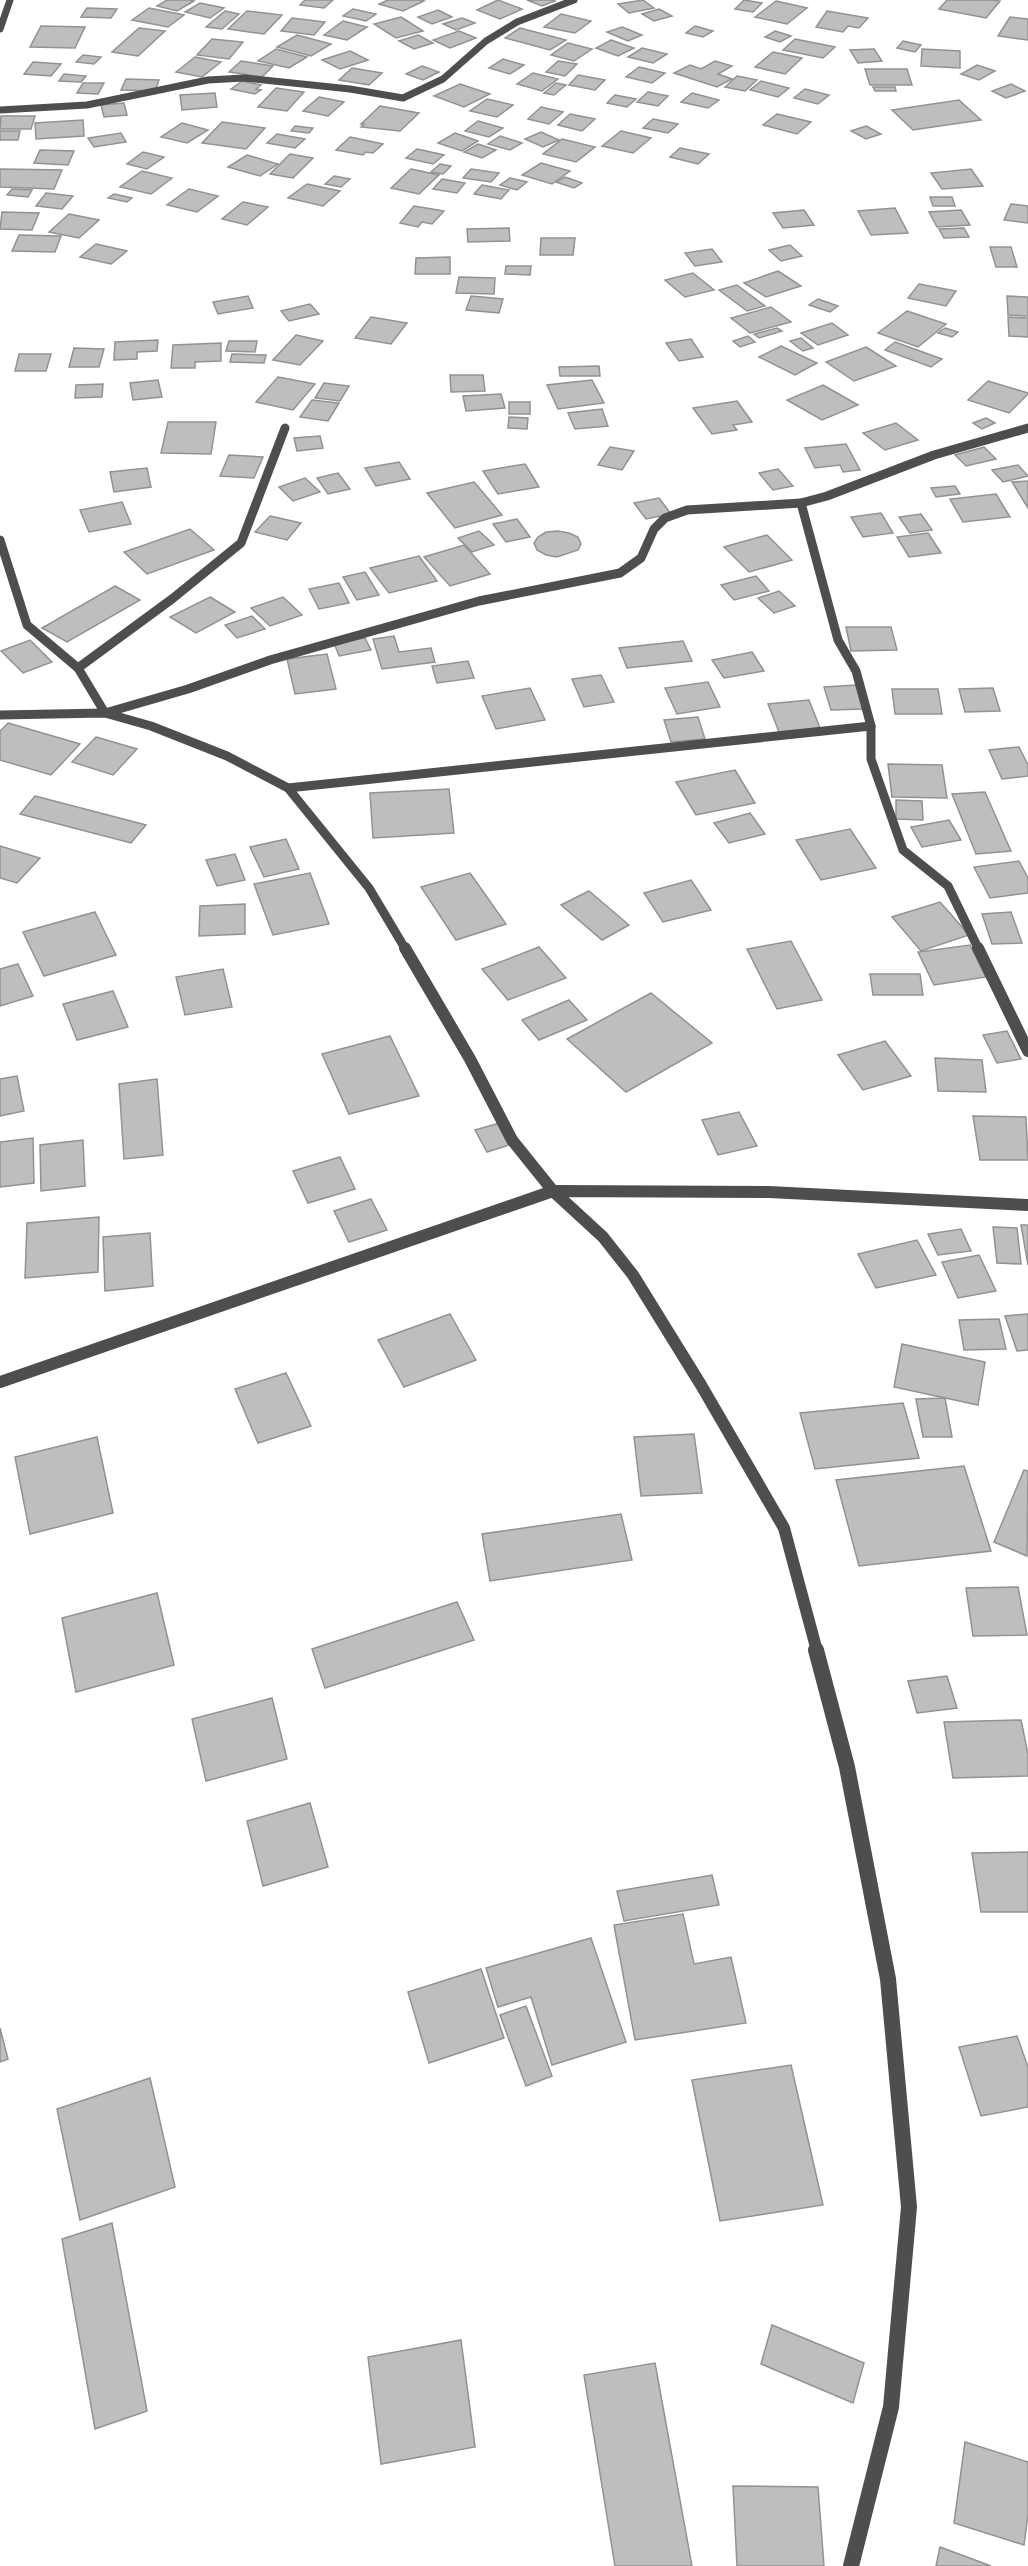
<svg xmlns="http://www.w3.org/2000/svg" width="1028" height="2566" font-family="'Nunito Sans',sans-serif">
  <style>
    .building { fill: #bebebe; stroke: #929292; stroke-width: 1.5 }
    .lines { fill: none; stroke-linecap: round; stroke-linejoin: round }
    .street-far3 { stroke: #4e4e4e; stroke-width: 7 }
    .street-far2 { stroke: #4e4e4e; stroke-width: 9 }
    .street-far1 { stroke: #4e4e4e; stroke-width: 12 }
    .street { stroke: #4e4e4e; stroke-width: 16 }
  </style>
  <rect width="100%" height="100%" fill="#fff"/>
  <!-- building -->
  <g class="building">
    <polygon points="167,0 189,0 194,1 177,11 157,6"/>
    <polygon points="305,0 333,0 324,8 300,5"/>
    <polygon points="388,0 420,0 424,1 403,11 379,4"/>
    <polygon points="498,0 522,9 500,19 477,10"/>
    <polygon points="527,0 552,0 555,1 542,6"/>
    <polygon points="643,0 654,8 629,13 618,4"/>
    <polygon points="744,0 762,3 753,12 735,9"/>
    <polygon points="947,0 991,0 1000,1 986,18 939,9"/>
    <polygon points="776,1 807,8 787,24 755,17"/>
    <polygon points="200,3 224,8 210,18 185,12"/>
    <polygon points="87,8 117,9 111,18 81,17"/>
    <polygon points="149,8 184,15 168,27 132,20"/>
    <polygon points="353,9 376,14 366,21 343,16"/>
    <polygon points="659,9 672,16 654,21 642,14"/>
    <polygon points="438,10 452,17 432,24 418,17"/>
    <polygon points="225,11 239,14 222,29 206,27"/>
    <polygon points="247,11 282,15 264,34 228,29"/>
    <polygon points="827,11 868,18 859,28 848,26 843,32 816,27"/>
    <polygon points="561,14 591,21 575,33 544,27"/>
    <polygon points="401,17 423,31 396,38 374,24"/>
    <polygon points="1010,17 1028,19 1028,40 998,36"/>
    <polygon points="292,18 325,22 314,35 281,31"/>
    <polygon points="462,18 475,23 456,30 443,24"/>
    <polygon points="343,21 367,27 347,40 324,35"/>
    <polygon points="41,26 85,27 75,48 30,47"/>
    <polygon points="695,26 713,31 703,37 686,33"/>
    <polygon points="622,27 642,35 628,41 607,32"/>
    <polygon points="139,28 165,31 138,56 112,52"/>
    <polygon points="520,28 566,40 550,50 505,38"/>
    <polygon points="459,31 476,38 450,48 433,40"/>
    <polygon points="775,31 791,36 780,42 765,37"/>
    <polygon points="297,35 331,44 311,56 277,47"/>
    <polygon points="418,35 433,43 414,49 399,41"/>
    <polygon points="212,39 243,42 229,59 197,55"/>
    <polygon points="795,39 835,47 823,58 783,50"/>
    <polygon points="611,40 634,48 618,56 596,48"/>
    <polygon points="903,41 921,45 915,52 897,48"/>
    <polygon points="568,43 592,49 574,61 551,55"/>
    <polygon points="642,48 667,54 653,63 628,57"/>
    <polygon points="276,49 307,57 289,68 258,61"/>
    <polygon points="874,49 882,61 858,63 850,50"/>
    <polygon points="922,49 960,51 960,68 921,66"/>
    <polygon points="350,51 368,60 340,69 322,60"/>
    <polygon points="773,52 802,58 785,74 755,67"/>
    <polygon points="83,55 101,57 94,64 76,62"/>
    <polygon points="195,57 221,62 202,77 176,72"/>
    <polygon points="503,59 524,65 510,74 489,68"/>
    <polygon points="241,61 273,66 262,77 229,72"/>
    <polygon points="558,61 577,64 565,76 546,72"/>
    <polygon points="715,61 732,66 718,74 732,79 717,87 674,73 690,65 701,69"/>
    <polygon points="33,62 61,64 51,76 24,74"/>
    <polygon points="977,65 995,71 979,80 961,74"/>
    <polygon points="422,66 439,72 423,80 406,74"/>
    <polygon points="639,67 665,73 652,83 626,77"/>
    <polygon points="352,68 382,73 369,85 339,80"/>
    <polygon points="865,69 907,69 912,85 870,85"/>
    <polygon points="533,73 558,79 542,91 517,84"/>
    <polygon points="64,74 86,76 81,82 59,81"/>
    <polygon points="578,75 605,80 595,90 569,85"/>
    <polygon points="737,76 757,80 745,91 725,87"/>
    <polygon points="126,79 159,80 155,91 121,90"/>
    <polygon points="242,81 261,85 256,89 261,90 255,94 231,89"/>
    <polygon points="761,81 789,88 778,97 750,90"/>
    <polygon points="83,83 104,83 98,94 77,93"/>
    <polygon points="556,83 566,85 554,95 544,93"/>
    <polygon points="460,84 490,94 464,107 434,96"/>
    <polygon points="1011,84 1025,91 1006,98 992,91"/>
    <polygon points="873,87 895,87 896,91 875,91"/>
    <polygon points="276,88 304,92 287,111 258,107"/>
    <polygon points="805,89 829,95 818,104 794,98"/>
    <polygon points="648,92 668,96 658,106 637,102"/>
    <polygon points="215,93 217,107 182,110 180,95"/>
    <polygon points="692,93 719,100 708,108 681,102"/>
    <polygon points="615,95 636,99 627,107 607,103"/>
    <polygon points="319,97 344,102 328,116 303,111"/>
    <polygon points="487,99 513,105 497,117 470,111"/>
    <polygon points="959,100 981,120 913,130 892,110"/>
    <polygon points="124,103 127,115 104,117 101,105"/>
    <polygon points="380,106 419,113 400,131 361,127 364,124 361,124"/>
    <polygon points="541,107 563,112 549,124 528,119"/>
    <polygon points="570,114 595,119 582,131 558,125"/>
    <polygon points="777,114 811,122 797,134 763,125"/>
    <polygon points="1,116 35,116 31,129 0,129"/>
    <polygon points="653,119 678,124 668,133 643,128"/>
    <polygon points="83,120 84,136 36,139 35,123"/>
    <polygon points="478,121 503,128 489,137 465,131"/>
    <polygon points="222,122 265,128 246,149 202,143"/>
    <polygon points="182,123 208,130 187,143 161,137"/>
    <polygon points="295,126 313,128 309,133 291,131"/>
    <polygon points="866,126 881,134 866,139 851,131"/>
    <polygon points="0,131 20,131 18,140 0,140"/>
    <polygon points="621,131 651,138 633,153 602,146"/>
    <polygon points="541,132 559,140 543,147 525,139"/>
    <polygon points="121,133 126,142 94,147 88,138"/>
    <polygon points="455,133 478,141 462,151 438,143"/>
    <polygon points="277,134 305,139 295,148 267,143"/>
    <polygon points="500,136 522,143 510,150 488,144"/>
    <polygon points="350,137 383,144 373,153 366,152 363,155 336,150"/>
    <polygon points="562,139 595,147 576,162 543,154"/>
    <polygon points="478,144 496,150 482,158 464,152"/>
    <polygon points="680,148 709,154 698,164 670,157"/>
    <polygon points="417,149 444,155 433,164 406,158"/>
    <polygon points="40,150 74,151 68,165 34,163"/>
    <polygon points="143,152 164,157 147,169 127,164"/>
    <polygon points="290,154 313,158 293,178 270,174"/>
    <polygon points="247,155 278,164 260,176 228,167"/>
    <polygon points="541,163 570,171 552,184 522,175"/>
    <polygon points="440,164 451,166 443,174 431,172"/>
    <polygon points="411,169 439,175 419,194 391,188"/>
    <polygon points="471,169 499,173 491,182 463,178"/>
    <polygon points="971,169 983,186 942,189 931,173"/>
    <polygon points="0,170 0,169 62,170 54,189 0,187"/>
    <polygon points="142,171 172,178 151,194 120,187"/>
    <polygon points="334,176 350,179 341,187 325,184"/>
    <polygon points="565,177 582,183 574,188 556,182"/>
    <polygon points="510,178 527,182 517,190 500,185"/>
    <polygon points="442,179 465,183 457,193 433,189"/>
    <polygon points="307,184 340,191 323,206 288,198"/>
    <polygon points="482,185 509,190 501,199 474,194"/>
    <polygon points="12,189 32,190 28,197 7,195"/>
    <polygon points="189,189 218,196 197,212 167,205"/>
    <polygon points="46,193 73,196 62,209 36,206"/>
    <polygon points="114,194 132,198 127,202 108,198"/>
    <polygon points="930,197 952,197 955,206 933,206"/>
    <polygon points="243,202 268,207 247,225 222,219"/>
    <polygon points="1011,204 1028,206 1028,223 1004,220"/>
    <polygon points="414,206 444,211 432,224 422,222 418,227 400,223"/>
    <polygon points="895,208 908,233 871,235 858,211"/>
    <polygon points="804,210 814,225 783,228 773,213"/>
    <polygon points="961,210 970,225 937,227 929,212"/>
    <polygon points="2,212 39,213 32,230 0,229"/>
    <polygon points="69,214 99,220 79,238 49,232"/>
    <polygon points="509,228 510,241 468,242 467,229"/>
    <polygon points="964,228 969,237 944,238 939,229"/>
    <polygon points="19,235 61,236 55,252 12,251"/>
    <polygon points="541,238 575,238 573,255 540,255"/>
    <polygon points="96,244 127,251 111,264 80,257"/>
    <polygon points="790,245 802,256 781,261 769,250"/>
    <polygon points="990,247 1011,247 1017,267 996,267"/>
    <polygon points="712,249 722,262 695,266 685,253"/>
    <polygon points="450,257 450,274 415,274 416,258"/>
    <polygon points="506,266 531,266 530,275 505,274"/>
    <polygon points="778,271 801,286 766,297 744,283"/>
    <polygon points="693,273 714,290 685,297 665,280"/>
    <polygon points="459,277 495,278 494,294 456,293"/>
    <polygon points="919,284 956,291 946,306 908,298"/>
    <polygon points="737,285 765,306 747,311 719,290"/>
    <polygon points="248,296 253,308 218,314 213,302"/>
    <polygon points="471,296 503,299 499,313 466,310"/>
    <polygon points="1007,296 1028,297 1028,316 1008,315"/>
    <polygon points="818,299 838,306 830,312 809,305"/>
    <polygon points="310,304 319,314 289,321 281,311"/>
    <polygon points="771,307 791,322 750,333 731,318"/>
    <polygon points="907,311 946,324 918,347 878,333"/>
    <polygon points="371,317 407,323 391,344 355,338"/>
    <polygon points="1008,317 1028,318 1028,337 1009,336"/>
    <polygon points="832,323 848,335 818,345 801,333"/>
    <polygon points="777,328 782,331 759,338 754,334"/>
    <polygon points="945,328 958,332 952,337 938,333"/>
    <polygon points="296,335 323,341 300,365 273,360"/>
    <polygon points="748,336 755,342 740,347 733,341"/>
    <polygon points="801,338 813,348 803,351 790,341"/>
    <polygon points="691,339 703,357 679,361 666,343"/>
    <polygon points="158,340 157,351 137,352 137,359 114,360 115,342"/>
    <polygon points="229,341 257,341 255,352 226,351"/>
    <polygon points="895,342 942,359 931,367 885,350"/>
    <polygon points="221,343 221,361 195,362 195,368 171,368 173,345"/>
    <polygon points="781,346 817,363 795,375 759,357"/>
    <polygon points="866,347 896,366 854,381 826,362"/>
    <polygon points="74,348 104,349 99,367 69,367"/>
    <polygon points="19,354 51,354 46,371 15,371"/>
    <polygon points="232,354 266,355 264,363 230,362"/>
    <polygon points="599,366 600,376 560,376 559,367"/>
    <polygon points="450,375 483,375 485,391 451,392"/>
    <polygon points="278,377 315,384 293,410 256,402"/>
    <polygon points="158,380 162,397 133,400 130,383"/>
    <polygon points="592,380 604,403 558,409 547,385"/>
    <polygon points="988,381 1028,393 1028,394 1009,413 968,400"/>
    <polygon points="324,383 349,386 340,401 315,398"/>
    <polygon points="103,384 102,397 75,398 76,385"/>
    <polygon points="823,385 858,405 822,420 787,400"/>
    <polygon points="501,394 505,408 466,411 463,396"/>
    <polygon points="312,400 339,403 328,421 300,417"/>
    <polygon points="737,401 752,422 733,425 737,430 712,434 693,408"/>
    <rect x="509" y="402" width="21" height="12"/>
    <polygon points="602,409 608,426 575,429 568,413"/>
    <polygon points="509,417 528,418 527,429 508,428"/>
    <polygon points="986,418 995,423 982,429 973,423"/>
    <polygon points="168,422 216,422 211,454 161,453"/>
    <polygon points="896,423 918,440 885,450 863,433"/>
    <polygon points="320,436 323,448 297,451 294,438"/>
    <polygon points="846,444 860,470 843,472 840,465 815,468 805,448"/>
    <polygon points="610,447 634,451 622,470 598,465"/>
    <polygon points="984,447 996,459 966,466 955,455"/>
    <polygon points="229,455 263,457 254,478 220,476"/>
    <polygon points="399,462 410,479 376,486 365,468"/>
    <polygon points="525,464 539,487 498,494 483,471"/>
    <polygon points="1018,465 1028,476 1003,482 992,470"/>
    <polygon points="147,468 151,487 114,492 110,472"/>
    <polygon points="778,469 793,486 773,490 759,473"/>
    <polygon points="338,473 350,489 328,494 317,478"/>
    <polygon points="305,478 320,492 293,501 279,487"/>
    <polygon points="1028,481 1028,508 1012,482"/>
    <polygon points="474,482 502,515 455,528 427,493"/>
    <polygon points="955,486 960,494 936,497 931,488"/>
    <polygon points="996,494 1010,517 963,522 950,499"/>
    <polygon points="659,498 671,514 646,519 634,503"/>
    <polygon points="122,502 131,524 89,532 80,510"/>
    <polygon points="881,513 893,533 863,537 851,517"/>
    <polygon points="921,514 932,530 910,533 899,517"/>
    <polygon points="270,516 301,523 287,540 255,532"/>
    <polygon points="517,519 530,537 506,542 493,524"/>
    <polygon points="190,529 214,550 147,574 124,552"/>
    <polygon points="479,531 494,545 472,552 458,538"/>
    <polygon points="558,531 569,533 578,537 581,544 578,550 557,557 546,555 537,550 534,543 538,537 546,532"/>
    <polygon points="928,533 941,553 909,557 897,537"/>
    <polygon points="767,535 792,560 749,572 724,547"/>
    <polygon points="464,545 490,574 450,586 424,557"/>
    <polygon points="419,556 437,581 389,593 370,568"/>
    <polygon points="365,572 379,595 357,600 343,577"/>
    <polygon points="756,576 769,591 734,600 721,585"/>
    <polygon points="339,583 349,603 319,609 309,589"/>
    <polygon points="115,586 140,600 67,642 42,628"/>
    <polygon points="779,591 795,606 774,613 758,598"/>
    <polygon points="210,597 235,612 196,633 170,617"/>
    <polygon points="283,597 302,615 270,626 251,608"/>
    <polygon points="252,616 265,629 237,638 225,625"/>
    <polygon points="846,627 891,627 897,650 851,651"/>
    <polygon points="394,636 399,652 431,648 435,662 382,669 373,639"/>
    <polygon points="365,638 371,650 339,656 334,643"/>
    <polygon points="30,640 52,662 23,673 1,651"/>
    <polygon points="683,641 692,661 627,668 619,648"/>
    <polygon points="752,652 764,671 724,678 712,660"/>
    <polygon points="327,654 336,689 295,694 287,659"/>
    <polygon points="468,661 474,678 437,683 432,666"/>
    <polygon points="601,675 614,702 584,707 572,679"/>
    <polygon points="708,682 720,707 677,714 665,688"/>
    <polygon points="856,685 864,709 831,710 824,687"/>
    <polygon points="530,688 545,720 496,729 482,696"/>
    <polygon points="993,688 1000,711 965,712 959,689"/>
    <polygon points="892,689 938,689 942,714 895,714"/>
    <polygon points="809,700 820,728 779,732 768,704"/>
    <polygon points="698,717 705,739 671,742 664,720"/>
    <polygon points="8,723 80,744 51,775 0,760 0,731"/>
    <polygon points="96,737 137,749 113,775 72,762"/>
    <polygon points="1019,747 1028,765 1028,776 1002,779 989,750"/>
    <polygon points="888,764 942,765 947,798 892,797"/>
    <polygon points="735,770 755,803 696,815 676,782"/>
    <polygon points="449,789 454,833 373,838 370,793"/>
    <polygon points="985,792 1011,851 976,854 952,794"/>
    <polygon points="35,796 146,825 131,843 20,814"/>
    <polygon points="896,800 922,801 923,820 896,819"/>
    <polygon points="750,813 765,834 729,843 714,823"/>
    <polygon points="949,820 961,840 922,847 911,827"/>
    <polygon points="850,829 876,868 821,880 796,840"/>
    <polygon points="286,839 299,869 264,877 250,847"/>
    <polygon points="0,846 40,858 17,883 0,878"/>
    <polygon points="235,854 245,880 217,886 206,860"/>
    <polygon points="1019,861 1028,878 1028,893 990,898 974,867"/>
    <polygon points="310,873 329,924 273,935 254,884"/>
    <polygon points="470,873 506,924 456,940 421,887"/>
    <polygon points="691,880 711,910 663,922 644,893"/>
    <polygon points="589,891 629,925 602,940 561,905"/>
    <polygon points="940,902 969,935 921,951 892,917"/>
    <polygon points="245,904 245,934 199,936 200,906"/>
    <polygon points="95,912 116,955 44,976 23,932"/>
    <polygon points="1011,912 1022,943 992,944 982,914"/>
    <polygon points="791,941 822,1000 777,1009 747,949"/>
    <polygon points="970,945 986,977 934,985 918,952"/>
    <polygon points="539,947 566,978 508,1000 482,969"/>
    <polygon points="18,964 33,996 0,1006 0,969"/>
    <polygon points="223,969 232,1007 185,1015 176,977"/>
    <polygon points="870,974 920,974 923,995 873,995"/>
    <polygon points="113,991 128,1027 77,1040 63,1004"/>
    <polygon points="651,993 712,1043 626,1092 567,1039"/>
    <polygon points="569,1000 587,1020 539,1040 522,1020"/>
    <polygon points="1007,1031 1021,1059 997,1063 983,1035"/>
    <polygon points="390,1036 419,1096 349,1114 322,1054"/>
    <polygon points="885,1041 911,1076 863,1090 838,1055"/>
    <polygon points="935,1058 982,1060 986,1092 938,1091"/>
    <polygon points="17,1076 24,1111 0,1116 0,1079"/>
    <polygon points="157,1079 163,1155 124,1159 119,1084"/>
    <polygon points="739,1112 757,1146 718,1155 702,1120"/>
    <polygon points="973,1116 1026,1117 1028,1160 980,1160"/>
    <polygon points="500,1123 512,1144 487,1152 475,1130"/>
    <polygon points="33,1138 34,1183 0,1187 0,1142"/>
    <polygon points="83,1140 85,1186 41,1191 40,1145"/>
    <polygon points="340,1157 355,1189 308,1203 293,1171"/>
    <polygon points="371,1199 387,1230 349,1242 334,1211"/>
    <polygon points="99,1217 98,1272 25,1278 27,1223"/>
    <polygon points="1021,1225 1028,1225 1028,1265"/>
    <polygon points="993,1227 1017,1228 1021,1264 997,1263"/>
    <polygon points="961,1229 971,1251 938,1255 928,1234"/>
    <polygon points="150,1233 153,1286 105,1291 103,1237"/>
    <polygon points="917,1240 936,1275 876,1288 858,1254"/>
    <polygon points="979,1255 996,1291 958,1298 942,1262"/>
    <polygon points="450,1314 476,1360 404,1387 378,1340"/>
    <polygon points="1028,1314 1028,1350 1017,1351 1005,1316"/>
    <polygon points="999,1319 1006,1349 964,1350 959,1320"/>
    <polygon points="902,1344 985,1362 978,1405 894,1387"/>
    <polygon points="286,1373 311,1426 258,1443 235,1389"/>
    <polygon points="945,1398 952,1437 923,1437 916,1399"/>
    <polygon points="903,1403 919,1458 815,1469 800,1413"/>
    <polygon points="694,1434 702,1493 641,1496 634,1437"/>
    <polygon points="97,1437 113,1513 30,1534 15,1457"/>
    <polygon points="964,1466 991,1551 859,1566 836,1480"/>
    <polygon points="1024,1470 1028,1471 1027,1556 994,1542"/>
    <polygon points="621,1514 632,1560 490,1581 482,1534"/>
    <polygon points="1018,1587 1027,1635 973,1636 966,1588"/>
    <polygon points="157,1593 174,1665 76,1692 62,1618"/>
    <polygon points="457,1602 474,1640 325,1688 312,1649"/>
    <polygon points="947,1676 957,1708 917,1713 908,1681"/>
    <polygon points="272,1698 287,1759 206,1781 192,1719"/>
    <polygon points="1021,1720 1028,1754 1028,1776 953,1778 944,1722"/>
    <polygon points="310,1803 328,1867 263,1886 247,1821"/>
    <polygon points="1028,1852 1028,1912 981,1912 972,1853"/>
    <polygon points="712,1875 719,1905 624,1921 617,1891"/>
    <polygon points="683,1914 694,1964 731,1957 746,2023 635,2040 614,1925"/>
    <polygon points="591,1938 626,2042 552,2065 531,1997 498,2007 486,1968"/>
    <polygon points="481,1969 504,2038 429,2063 408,1992"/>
    <polygon points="526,2006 552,2076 526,2086 500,2015"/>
    <polygon points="0,2028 8,2059 0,2062"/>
    <polygon points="1017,2036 1028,2067 1028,2107 981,2116 959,2047"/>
    <polygon points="791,2065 823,2205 720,2221 692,2080"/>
    <polygon points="150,2078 175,2187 80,2220 57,2109"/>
    <polygon points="112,2223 147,2411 95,2429 62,2239"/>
    <polygon points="772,2325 864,2363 853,2403 761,2364"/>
    <polygon points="461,2340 475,2447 381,2464 368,2357"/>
    <polygon points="655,2363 692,2566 615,2566 584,2375"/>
    <polygon points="965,2442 1028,2462 1028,2515 1024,2545 954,2523"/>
    <polygon points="733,2486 818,2487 824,2566 737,2566"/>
    <polygon points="940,2547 991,2566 936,2566"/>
  </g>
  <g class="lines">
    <!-- street-far3 -->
    <g class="street-far3">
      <polyline points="0,29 10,0"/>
      <polyline points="0,110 87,105 208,80 244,78 350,89 403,98 443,79 486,41 517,22 574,0"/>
    </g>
    <!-- street-far2 -->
    <g class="street-far2">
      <polyline points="801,503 838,640 856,671 871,726 871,759 903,850 948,886 979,950"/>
      <polyline points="0,540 27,625 78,668 105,713 188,689 270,660 479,601 620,573 641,558 654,529 665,518 687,510 801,503 827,496 934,455 1028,428"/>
      <polyline points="78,668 172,599 241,543 285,428"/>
      <polyline points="0,715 105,713 151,726 227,756 288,788 369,888 406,950"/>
      <polyline points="288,788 871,726"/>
    </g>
    <!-- street-far1 -->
    <g class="street-far1">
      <polyline points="405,948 470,1059 512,1140 553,1191 603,1237 633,1275 701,1385 784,1528 817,1651"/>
      <polyline points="978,948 1028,1051"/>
      <polyline points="0,1382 553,1191 769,1192 1028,1205"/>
    </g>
    <!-- street -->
    <polyline class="street" points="816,1650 847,1767 888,1979 909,2207 891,2407 851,2566"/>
  </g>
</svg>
